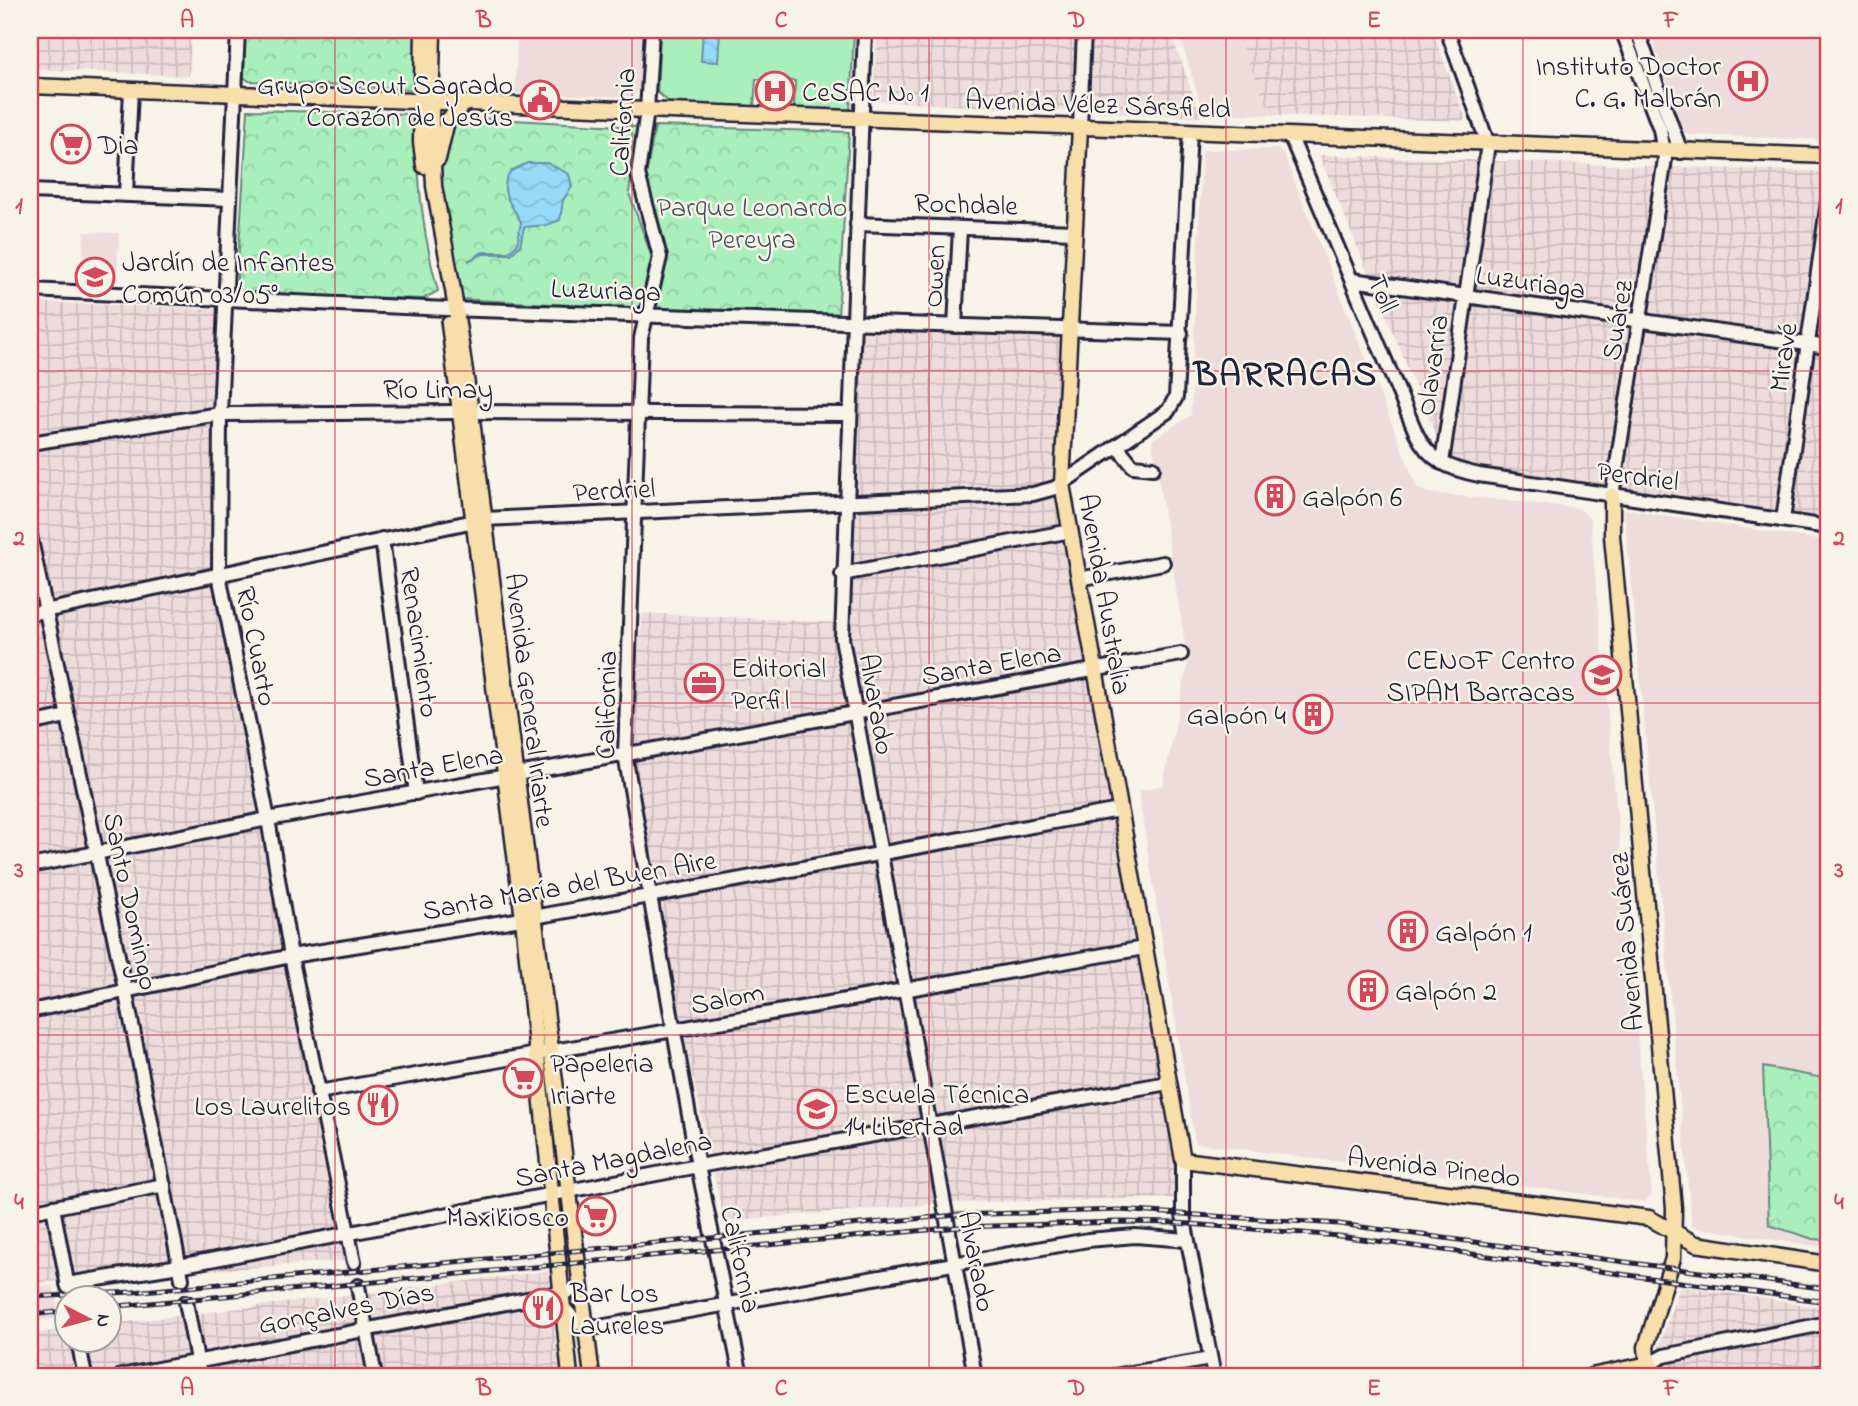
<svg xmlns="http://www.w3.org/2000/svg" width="1858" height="1406" font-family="'Indie Flower',sans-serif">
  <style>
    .built { fill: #eedcdd }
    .industrial { fill: url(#industrial-grid) }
    .park { fill: url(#park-crowns); stroke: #65887b; stroke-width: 2 }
    .pitch { fill: #a8efbb; stroke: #65887b; stroke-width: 2 }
    .water { fill: url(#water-waves); stroke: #6890ad; stroke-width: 2 }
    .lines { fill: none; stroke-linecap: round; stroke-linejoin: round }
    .minor-tunnel { stroke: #ccc9c5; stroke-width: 12; stroke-dasharray: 12 6; stroke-linecap: butt }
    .minor-casing { stroke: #22223b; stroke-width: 18 }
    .major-casing { stroke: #22223b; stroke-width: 19 }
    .minor { stroke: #f7f3e8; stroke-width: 12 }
    .major { stroke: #f8deab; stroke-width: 14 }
    .rail-casing { stroke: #22223b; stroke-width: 5 }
    .rail { stroke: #f7f3e8; stroke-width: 2.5; stroke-dasharray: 8; stroke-linecap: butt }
    .grid { fill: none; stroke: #d1495b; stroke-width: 2; stroke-opacity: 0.55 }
    .labels { text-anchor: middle; stroke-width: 5; stroke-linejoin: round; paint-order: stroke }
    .poi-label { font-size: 28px; fill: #22223b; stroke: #f7f3e8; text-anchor: start }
    .street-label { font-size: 28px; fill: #22223b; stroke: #f7f3e8 }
    .park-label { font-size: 28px; fill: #44555b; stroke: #f7f3e8 }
    .district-label { font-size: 35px; font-weight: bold; letter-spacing: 2px; fill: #22223b; stroke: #f7f3e8 }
    .neatline { fill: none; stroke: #d1495b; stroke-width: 2.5 }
    .grid-label { font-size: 23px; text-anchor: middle; font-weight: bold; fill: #d1495b }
  </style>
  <defs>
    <pattern id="industrial-grid" width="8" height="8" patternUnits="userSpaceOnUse" patternTransform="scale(1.75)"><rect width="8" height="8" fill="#eedcdd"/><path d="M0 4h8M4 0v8" fill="none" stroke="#ccbcbf"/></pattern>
    <pattern id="park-crowns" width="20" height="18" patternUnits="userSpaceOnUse" patternTransform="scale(1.75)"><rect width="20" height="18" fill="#a8efbb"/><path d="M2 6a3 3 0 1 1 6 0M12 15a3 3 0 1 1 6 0" fill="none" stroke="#90cda2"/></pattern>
    <pattern id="water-waves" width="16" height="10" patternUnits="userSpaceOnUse" patternTransform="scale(1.75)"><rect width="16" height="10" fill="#97d9f9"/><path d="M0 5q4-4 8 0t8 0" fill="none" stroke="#82bad6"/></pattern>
  </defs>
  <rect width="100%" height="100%" fill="#f7f3e8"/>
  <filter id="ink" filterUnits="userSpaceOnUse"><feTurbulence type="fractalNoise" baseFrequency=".0143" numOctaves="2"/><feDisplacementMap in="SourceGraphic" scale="14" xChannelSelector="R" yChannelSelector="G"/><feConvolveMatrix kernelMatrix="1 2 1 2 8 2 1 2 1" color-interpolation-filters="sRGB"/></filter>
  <g filter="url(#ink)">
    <!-- built -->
    <g class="built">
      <polygon points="517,30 642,30 640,88 633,97 515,93"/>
      <polygon points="1178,30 1234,30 1272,115 1203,113"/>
      <polygon points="1649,30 1828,30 1828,140 1690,135 1684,132"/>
      <polygon points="1278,149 1284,155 1418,489 1428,493 1579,508 1590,519 1652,1195 1645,1202 1195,1143 1138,791 1163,785 1188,662 1152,440 1191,415 1202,150"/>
      <polygon points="84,232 119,233 117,282 82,281"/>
      <polygon points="1624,509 1828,541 1828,1248 1692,1227"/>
      <polygon points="30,1286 54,1286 60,1318 30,1322"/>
    </g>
    <!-- industrial -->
    <g class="industrial">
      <polygon points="30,30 191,30 189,76 30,69"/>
      <polygon points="877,30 1170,30 1201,117 874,101"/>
      <polygon points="1234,30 1432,30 1465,117 1464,121 1272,115"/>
      <polygon points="1319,155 1828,172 1828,523 1451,472"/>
      <polygon points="30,302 219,309 213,586 344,1261 30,1283"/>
      <polygon points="853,321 1063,331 1064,498 1186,1198 947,1203 724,1221 625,764 643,613 843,623"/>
      <polygon points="549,1271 560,1376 30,1376 30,1334 66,1329 66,1340 108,1340 109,1324"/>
      <polygon points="1680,1286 1828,1308 1828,1376 1678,1376 1659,1347"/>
    </g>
    <!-- park -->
    <g class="park">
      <polygon points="243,30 419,30 417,90 249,81 242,76"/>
      <path d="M248,110l161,4 8,4c0,62 5,114 21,173l-15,8 -187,-6z"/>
      <polygon points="459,117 638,127 629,193 652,257 639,309 459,299 442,204 441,155 453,120"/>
      <polygon points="655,126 849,132 838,317 651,311 666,257 643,192"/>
      <polygon points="1763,1067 1823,1078 1828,1074 1828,1240 1813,1239 1769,1225"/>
    </g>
    <!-- pitch -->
    <polygon class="pitch" points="660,30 854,30 850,112 794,109 795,81 756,79 754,107 670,103 657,92"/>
    <!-- water -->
    <g class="water">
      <polygon points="703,30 720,30 718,62 701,61"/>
      <path d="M527,163h20l22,11 3,13 -9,13 -3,20 -13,5 -23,2 -4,19 -9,8h-28l-15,7 15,-9h26l8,-7 4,-23c-9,-17 -25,-32 -10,-51z"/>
    </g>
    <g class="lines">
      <!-- minor-tunnel -->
      <g class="minor-tunnel">
        <polyline points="354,1262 358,1286"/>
        <polyline points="182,1279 186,1302"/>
      </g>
      <defs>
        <g id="minor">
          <polyline points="238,30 220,414 219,575 268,819 291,956 354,1262"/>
          <polyline points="652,30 647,110 638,174 660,257 641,338 625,755 698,1166 741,1376"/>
          <polyline points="865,30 842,638 975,1376"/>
          <polyline points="1637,30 1681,152"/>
          <polyline points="1080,127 1084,30"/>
          <path d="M1290,135l126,298c13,28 34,36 63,42l349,52"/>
          <polyline points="30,191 230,199"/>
          <polyline points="126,194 131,90"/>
          <polyline points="857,224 1074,232"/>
          <polyline points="1352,280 1828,347"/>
          <polyline points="30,290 447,309 1181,333"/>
          <polyline points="955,326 960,228"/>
          <polyline points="30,443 220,414 459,412 848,414"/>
          <polyline points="1117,446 1133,466 1153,468"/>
          <polyline points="1442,463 1488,144 1447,30"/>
          <polyline points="1612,496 1665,159 1660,129 1622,30"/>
          <polyline points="1783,520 1828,201"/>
          <polyline points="30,535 125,989 182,1279"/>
          <polyline points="382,539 416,793"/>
          <polyline points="842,574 1071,531"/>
          <polyline points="1079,579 1163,563"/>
          <polyline points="30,614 484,519 1033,494 1055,488 1168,411 1176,397 1190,131"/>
          <polyline points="30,724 67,716"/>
          <polyline points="30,866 268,819 1181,654"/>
          <polyline points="30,1011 291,956 534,917 1119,810"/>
          <polyline points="318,1092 1144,948"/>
          <polyline points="1183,1160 1183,1215 1214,1376"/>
          <polyline points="53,1207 68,1287"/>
          <polyline points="30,1212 164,1185"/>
          <polyline points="67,1284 179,1266 698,1166 1168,1083"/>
          <polyline points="358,1286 375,1376"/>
          <polyline points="186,1302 200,1376"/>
          <polyline points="564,1308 577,1322 599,1327 1088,1240 1135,1236 1187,1240"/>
          <polyline points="78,1340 85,1376"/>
          <polyline points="1649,1364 1664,1356 1828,1323"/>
          <polyline points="121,1376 580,1289"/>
          <polyline points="1114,1376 1210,1359"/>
          <polyline points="1806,1376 1828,1371"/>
        </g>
        <g id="major">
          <polyline points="423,30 421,142 424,166"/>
          <polyline points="433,30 431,120 434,186 453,290 471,412 592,1376"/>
          <polyline points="30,86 1828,156"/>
          <polyline points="1080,127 1062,484 1183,1160 1649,1218 1696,1244 1828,1264"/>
          <polyline points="438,159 447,121 464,104"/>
          <polyline points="449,324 523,919 570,1376"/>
          <polyline points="1612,496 1612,536 1674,1208 1673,1258 1646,1347 1647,1358 1656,1376"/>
          <polyline points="1591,1376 1649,1364"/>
        </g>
      </defs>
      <!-- minor casing -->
      <use href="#minor" class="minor-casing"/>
      <!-- major casing -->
      <use href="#major" class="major-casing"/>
      <!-- minor -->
      <use href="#minor" class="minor"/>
      <!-- major -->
      <use href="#major" class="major"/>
      <defs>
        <g id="rail">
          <polyline points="30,1297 133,1292 957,1215 1118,1210 1339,1224 1828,1289"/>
          <polyline points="108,1307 959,1227 1118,1222 1177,1223 1339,1236 1828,1302"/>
          <polyline points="30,1315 66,1311"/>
        </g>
      </defs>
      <!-- rail casing -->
      <use href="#rail" class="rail-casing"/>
      <!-- rail -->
      <use href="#rail" class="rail"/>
    </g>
  </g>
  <!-- grid -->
  <path class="grid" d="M335,30v1346M632,30v1346M929,30v1346M1226,30v1346M1523,30v1346M30,371h1798M30,703h1798M30,1035h1798"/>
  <!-- icons -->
  <defs>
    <symbol id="hospital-ring" viewBox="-11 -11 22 22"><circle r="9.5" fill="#f7f3e8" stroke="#d1495b" stroke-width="1.5"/><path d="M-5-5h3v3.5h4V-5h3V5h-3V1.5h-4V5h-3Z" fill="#d1495b"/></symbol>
    <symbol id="civic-ring" viewBox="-11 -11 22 22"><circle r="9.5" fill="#f7f3e8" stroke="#d1495b" stroke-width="1.5"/><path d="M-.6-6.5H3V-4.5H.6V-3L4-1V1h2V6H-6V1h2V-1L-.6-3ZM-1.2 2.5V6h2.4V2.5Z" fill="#d1495b"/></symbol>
    <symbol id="supermarket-ring" viewBox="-11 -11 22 22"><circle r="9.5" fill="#f7f3e8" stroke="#d1495b" stroke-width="1.5"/><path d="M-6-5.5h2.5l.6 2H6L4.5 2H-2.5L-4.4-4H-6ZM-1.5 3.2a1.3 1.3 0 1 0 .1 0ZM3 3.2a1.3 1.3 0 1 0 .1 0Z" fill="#d1495b"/></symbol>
    <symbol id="school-ring" viewBox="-11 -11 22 22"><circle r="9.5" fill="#f7f3e8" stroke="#d1495b" stroke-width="1.5"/><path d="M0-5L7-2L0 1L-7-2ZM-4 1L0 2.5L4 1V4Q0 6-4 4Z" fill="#d1495b"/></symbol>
    <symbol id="building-ring" viewBox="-11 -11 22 22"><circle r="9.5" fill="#f7f3e8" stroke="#d1495b" stroke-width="1.5"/><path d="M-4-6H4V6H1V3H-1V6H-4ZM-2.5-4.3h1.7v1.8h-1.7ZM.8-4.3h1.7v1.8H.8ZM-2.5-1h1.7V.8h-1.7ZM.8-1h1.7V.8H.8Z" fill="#d1495b"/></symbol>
    <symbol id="office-ring" viewBox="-11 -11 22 22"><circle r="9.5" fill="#f7f3e8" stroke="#d1495b" stroke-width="1.5"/><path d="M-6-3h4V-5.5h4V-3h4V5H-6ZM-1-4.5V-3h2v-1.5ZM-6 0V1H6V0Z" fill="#d1495b"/></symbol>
    <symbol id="restaurant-ring" viewBox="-11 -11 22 22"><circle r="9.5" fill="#f7f3e8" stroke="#d1495b" stroke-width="1.5"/><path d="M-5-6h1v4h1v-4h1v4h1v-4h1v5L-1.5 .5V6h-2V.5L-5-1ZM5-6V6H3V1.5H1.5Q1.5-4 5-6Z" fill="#d1495b"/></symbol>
  </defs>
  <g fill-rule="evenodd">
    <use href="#hospital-ring" x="1726" y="59" width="44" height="44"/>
    <use href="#hospital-ring" x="753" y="69" width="44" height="44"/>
    <use href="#civic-ring" x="518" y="78" width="44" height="44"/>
    <use href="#supermarket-ring" x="49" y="122" width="44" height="44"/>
    <use href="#school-ring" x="73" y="255" width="44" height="44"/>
    <use href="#building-ring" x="1253" y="474" width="44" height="44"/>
    <use href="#school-ring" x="1580" y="653" width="44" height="44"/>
    <use href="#office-ring" x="682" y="661" width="44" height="44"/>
    <use href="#building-ring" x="1291" y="692" width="44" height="44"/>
    <use href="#building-ring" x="1386" y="909" width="44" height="44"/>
    <use href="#building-ring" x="1346" y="968" width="44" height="44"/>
    <use href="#supermarket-ring" x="501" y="1056" width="44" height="44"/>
    <use href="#restaurant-ring" x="356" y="1083" width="44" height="44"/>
    <use href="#school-ring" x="795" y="1087" width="44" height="44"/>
    <use href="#supermarket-ring" x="574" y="1194" width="44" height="44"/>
    <use href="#restaurant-ring" x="521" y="1286" width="44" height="44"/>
  </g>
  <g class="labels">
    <!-- poi labels -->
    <g class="poi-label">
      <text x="1721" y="75" text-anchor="end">Instituto Doctor<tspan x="1721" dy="32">C. G. Malbrán</tspan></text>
      <text x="513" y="94" text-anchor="end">Grupo Scout Sagrado<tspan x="513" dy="32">Corazón de Jesús</tspan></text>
      <text x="802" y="101">CeSAC Nº 1</text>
      <text x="98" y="154">Dia</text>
      <text x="122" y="271">Jardín de Infantes<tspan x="122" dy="32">Común 03/05°</tspan></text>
      <text x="1302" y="506">Galpón 6</text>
      <text x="1575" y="669" text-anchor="end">CENOF Centro<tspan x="1575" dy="32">SIPAM Barracas</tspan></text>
      <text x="731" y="677">Editorial<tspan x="731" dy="32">Perfil</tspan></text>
      <text x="1286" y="724" text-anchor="end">Galpón 4</text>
      <text x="1435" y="941">Galpón 1</text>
      <text x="1395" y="1000">Galpón 2</text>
      <text x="550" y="1072">Papeleria<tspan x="550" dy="32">Iriarte</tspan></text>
      <text x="844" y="1103">Escuela Técnica<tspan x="844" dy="32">14 Libertad</tspan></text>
      <text x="351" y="1115" text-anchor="end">Los Laurelitos</text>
      <text x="569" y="1226" text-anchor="end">Maxikiosco</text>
      <text x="570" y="1302">Bar Los<tspan x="570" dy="32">Laureles</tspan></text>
    </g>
    <!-- street labels -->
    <g class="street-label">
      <text transform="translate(1098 103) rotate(2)" y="10">Avenida Vélez Sársfield</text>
      <text transform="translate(621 122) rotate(-86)" y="10">California</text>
      <text transform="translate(966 203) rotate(2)" y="10">Rochdale</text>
      <text transform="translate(933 276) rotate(-87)" y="10">Owen</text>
      <text transform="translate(1531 281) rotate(8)" y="10">Luzuriaga</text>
      <text transform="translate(606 289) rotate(2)" y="10">Luzuriaga</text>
      <text transform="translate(1384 293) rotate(67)" y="10">Toll</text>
      <text transform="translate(1616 320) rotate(-81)" y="10">Suárez</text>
      <text transform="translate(1782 357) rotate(-82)" y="10">Miravé</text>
      <text transform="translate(1431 365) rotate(-82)" y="10">Olavarría</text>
      <text x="438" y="398">Río Limay</text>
      <text transform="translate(1638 475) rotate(8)" y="10">Perdriel</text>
      <text transform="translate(614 489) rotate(-3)" y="10">Perdriel</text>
      <text transform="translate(1106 594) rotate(80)" y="10">Avenida Australia</text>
      <text transform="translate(421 642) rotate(82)" y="10">Renacimiento</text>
      <text transform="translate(258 646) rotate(79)" y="10">Río Cuarto</text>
      <text transform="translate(991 663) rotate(-10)" y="10">Santa Elena</text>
      <text transform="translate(531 700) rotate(83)" y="10">Avenida General Iriarte</text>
      <text transform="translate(878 704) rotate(80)" y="10">Alvarado</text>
      <text transform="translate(605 705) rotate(-89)" y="10">California</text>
      <text transform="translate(433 765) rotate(-10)" y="10">Santa Elena</text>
      <text transform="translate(569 884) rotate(-10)" y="10">Santa María del Buen Aire</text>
      <text transform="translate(132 901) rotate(78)" y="10">Santo Domingo</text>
      <text transform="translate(1625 942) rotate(-95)" y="10">Avenida Suárez</text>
      <text transform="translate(727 997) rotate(-11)" y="10">Salom</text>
      <text transform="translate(613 1158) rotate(-11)" y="10">Santa Magdalena</text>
      <text transform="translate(1434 1166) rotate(7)" y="10">Avenida Pinedo</text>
      <text transform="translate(742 1259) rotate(78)" y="10">California</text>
      <text transform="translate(978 1261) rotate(79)" y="10">Alvarado</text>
      <text transform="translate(346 1307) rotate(-11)" y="10">Gonçalves Días</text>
    </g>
    <!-- park labels -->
    <g class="park-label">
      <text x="752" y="216">Parque Leonardo<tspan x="752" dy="32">Pereyra</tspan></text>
    </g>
    <!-- district labels -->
    <g class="district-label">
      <text x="1286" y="385">BARRACAS</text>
    </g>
  </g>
  <!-- margin -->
  <rect width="1858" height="1406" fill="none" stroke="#f7f3e8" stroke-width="77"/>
  <!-- north arrow -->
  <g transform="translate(88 1319) rotate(96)"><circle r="33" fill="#f7f3e8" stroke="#a29fa3" stroke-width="2"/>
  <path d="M0-5L12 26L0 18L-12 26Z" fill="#d1495b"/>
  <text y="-10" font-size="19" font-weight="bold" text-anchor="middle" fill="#22223b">N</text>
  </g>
  <rect x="38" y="38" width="1782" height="1330" class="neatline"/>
  <g class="grid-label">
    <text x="187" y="27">A</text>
    <text x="484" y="27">B</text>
    <text x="781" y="27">C</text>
    <text x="1077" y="27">D</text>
    <text x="1374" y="27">E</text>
    <text x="1671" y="27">F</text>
    <text x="19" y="213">1</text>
    <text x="1839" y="213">1</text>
    <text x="19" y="545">2</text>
    <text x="1839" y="545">2</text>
    <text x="19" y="877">3</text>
    <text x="1839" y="877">3</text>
    <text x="19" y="1209">4</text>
    <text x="1839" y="1209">4</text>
    <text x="187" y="1395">A</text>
    <text x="484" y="1395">B</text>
    <text x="781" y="1395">C</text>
    <text x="1077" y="1395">D</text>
    <text x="1374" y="1395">E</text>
    <text x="1671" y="1395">F</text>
  </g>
</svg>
